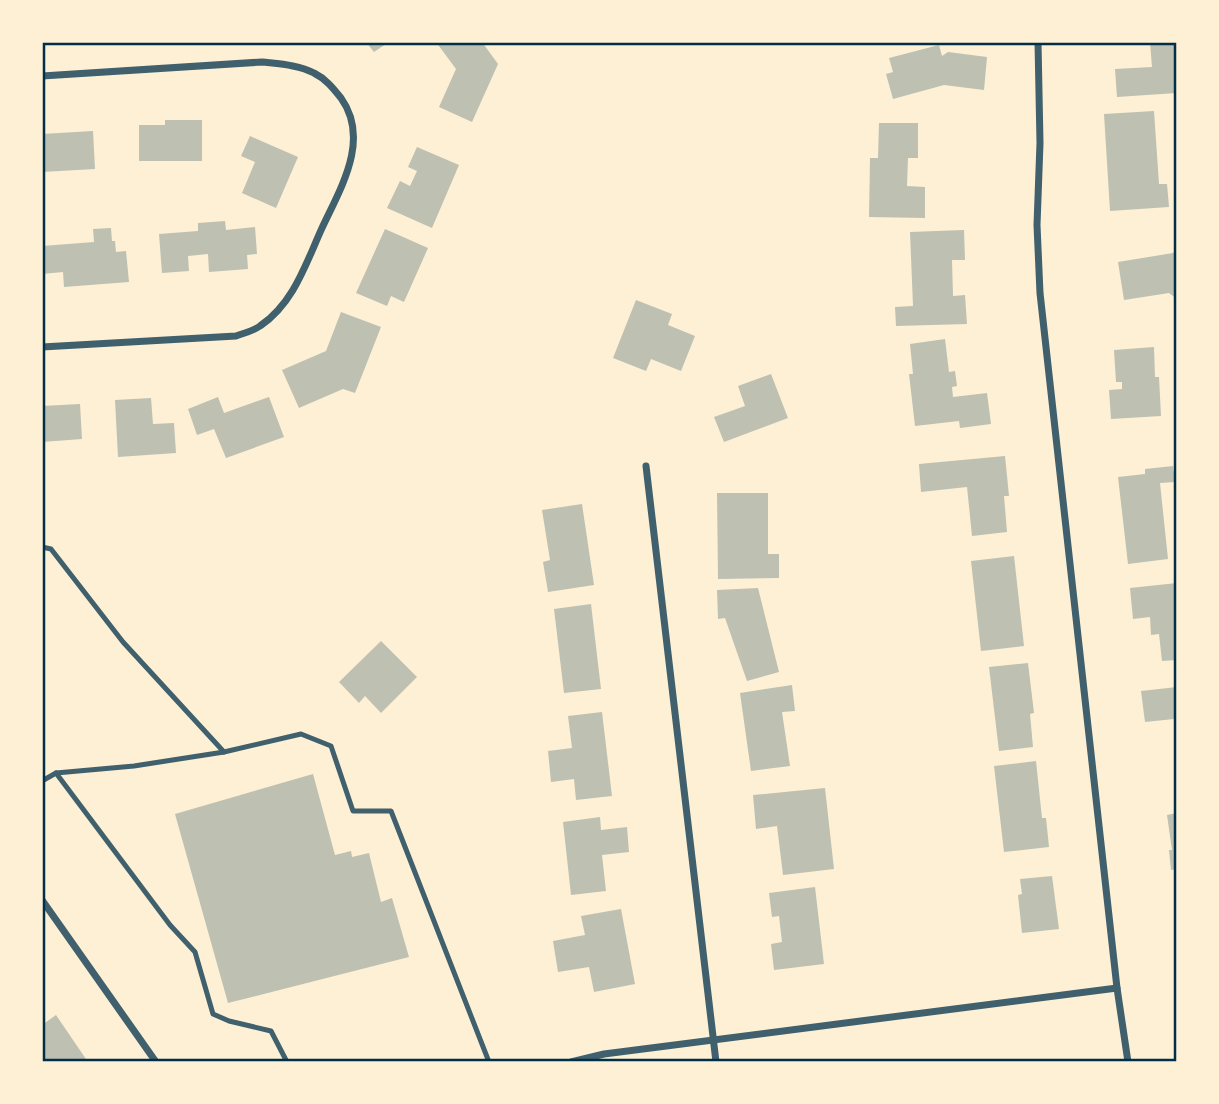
<svg xmlns="http://www.w3.org/2000/svg" width="1219" height="1104" font-family="'Source Sans 3',sans-serif">
  <style>
    .building { fill: #bec0b2 }
    .lines { fill: none; stroke-linecap: round; stroke-linejoin: round }
    .service { stroke: #3f606c; stroke-width: 5 }
    .minor { stroke: #3f606c; stroke-width: 7 }
    .neatline { fill: none; stroke: #003049; stroke-width: 2.5 }
  </style>
  <rect width="100%" height="100%" fill="#fdf0d5"/>
  <!-- building -->
  <g class="building">
    <polygon points="366,42 389,42 374,52"/>
    <polygon points="436,42 482,42 498,64 472,122 439,107 456,69"/>
    <polygon points="1150,42 1177,42 1177,93 1117,97 1115,69 1152,67"/>
    <polygon points="939,45 942,56 948,52 987,57 984,90 944,85 893,99 886,74 893,72 889,58"/>
    <polygon points="1154,111 1159,184 1167,184 1169,207 1110,211 1104,114"/>
    <polygon points="165,120 202,120 202,161 139,161 139,125 165,125"/>
    <polygon points="879,123 918,123 918,158 908,158 907,186 925,187 925,218 869,217 870,158 878,158"/>
    <polygon points="93,131 95,169 42,172 42,134"/>
    <polygon points="250,136 298,157 276,208 242,193 255,162 241,156"/>
    <polygon points="417,147 459,165 432,228 387,208 400,181 410,186 417,171 408,167"/>
    <polygon points="225,221 226,230 255,227 257,254 247,255 248,269 209,272 208,254 188,256 189,271 162,273 159,234 198,231 198,223"/>
    <polygon points="111,228 112,241 115,241 116,252 126,251 129,282 64,287 63,272 42,274 42,246 94,242 93,229"/>
    <polygon points="385,229 428,248 404,302 391,296 387,306 356,293"/>
    <polygon points="964,230 965,260 952,260 953,296 965,295 967,324 896,326 895,307 913,306 910,232"/>
    <polygon points="1177,248 1177,299 1169,293 1124,300 1118,262 1173,253"/>
    <polygon points="636,300 672,314 668,325 695,336 681,371 651,359 646,371 613,358"/>
    <polygon points="341,312 381,327 355,393 343,389 299,408 282,370 326,351"/>
    <polygon points="945,339 949,372 955,371 957,386 952,387 953,397 987,393 991,424 960,428 959,421 915,426 909,374 913,374 910,344"/>
    <polygon points="1154,347 1155,377 1159,377 1161,416 1111,419 1109,390 1122,389 1122,382 1116,382 1114,350"/>
    <polygon points="771,374 788,418 724,442 714,417 745,406 738,386"/>
    <polygon points="218,397 224,413 269,397 284,437 226,458 214,429 197,435 188,409"/>
    <polygon points="151,398 153,424 174,423 176,453 118,457 115,400"/>
    <polygon points="80,404 82,439 42,442 42,406"/>
    <polygon points="1005,456 1009,496 1004,496 1007,532 972,536 967,487 921,492 919,464"/>
    <polygon points="1173,466 1175,482 1160,483 1168,559 1128,564 1118,477 1145,474 1145,469"/>
    <polygon points="717,493 768,493 768,554 779,554 779,578 718,579"/>
    <polygon points="582,504 594,585 548,592 543,562 550,560 542,510"/>
    <polygon points="1014,556 1024,646 981,651 971,561"/>
    <polygon points="1177,583 1177,660 1162,661 1159,634 1151,635 1150,617 1133,619 1130,588"/>
    <polygon points="758,588 779,672 747,681 725,618 718,619 717,590"/>
    <polygon points="591,604 601,689 564,693 554,609"/>
    <polygon points="381,641 417,677 381,713 365,696 359,703 339,682"/>
    <polygon points="1028,663 1034,713 1030,714 1033,747 999,751 989,667"/>
    <polygon points="792,685 795,711 782,712 790,766 751,771 740,693"/>
    <polygon points="1177,687 1177,727 1175,727 1174,719 1145,722 1141,691"/>
    <polygon points="602,712 612,796 576,800 574,779 551,782 548,751 572,748 568,716"/>
    <polygon points="1036,761 1042,818 1046,818 1049,847 1004,852 994,766"/>
    <polygon points="313,774 335,855 351,851 352,857 369,853 381,902 392,898 409,957 228,1003 175,814"/>
    <polygon points="825,788 834,869 783,875 777,826 756,829 753,795"/>
    <polygon points="1177,813 1177,869 1171,870 1169,850 1172,850 1167,815"/>
    <polygon points="600,817 601,830 627,827 629,852 602,855 606,891 571,895 563,822"/>
    <polygon points="1052,876 1059,929 1022,933 1018,895 1022,894 1020,879"/>
    <polygon points="815,887 824,964 774,970 771,944 782,942 779,916 772,917 769,893"/>
    <polygon points="621,909 635,984 594,992 589,967 558,972 553,941 585,935 581,916"/>
    <polygon points="56,1015 88,1062 44,1062 42,1059 42,1025"/>
  </g>
  <g class="lines">
    <!-- service -->
    <g class="service">
      <polyline points="42,547 51,549 123,642 224,752"/>
      <polyline points="56,773 170,925 195,952 213,1014 229,1021 271,1031 287,1062"/>
      <polyline points="42,781 56,773 134,766 224,752 301,734 331,746 353,811 391,811 489,1062"/>
    </g>
    <!-- minor -->
    <g class="minor">
      <polyline points="1038,42 1040,143 1037,225 1040,293 1117,988 1128,1062"/>
      <path d="M42,76l220,-14c17,2 37,3 52,11 12,6 19,15 27,25 30,42 -1,91 -19,130 -16,35 -28,75 -62,98 -7,5 -16,7 -24,10l-194,11"/>
      <polyline points="646,466 716,1062"/>
      <polyline points="42,900 156,1062"/>
      <polyline points="571,1062 604,1054 1117,988"/>
    </g>
  </g>
  <!-- border -->
  <rect width="1219" height="1104" fill="none" stroke="#fdf0d5" stroke-width="88"/>
  <rect x="44" y="44" width="1131" height="1016" class="neatline"/>
</svg>
